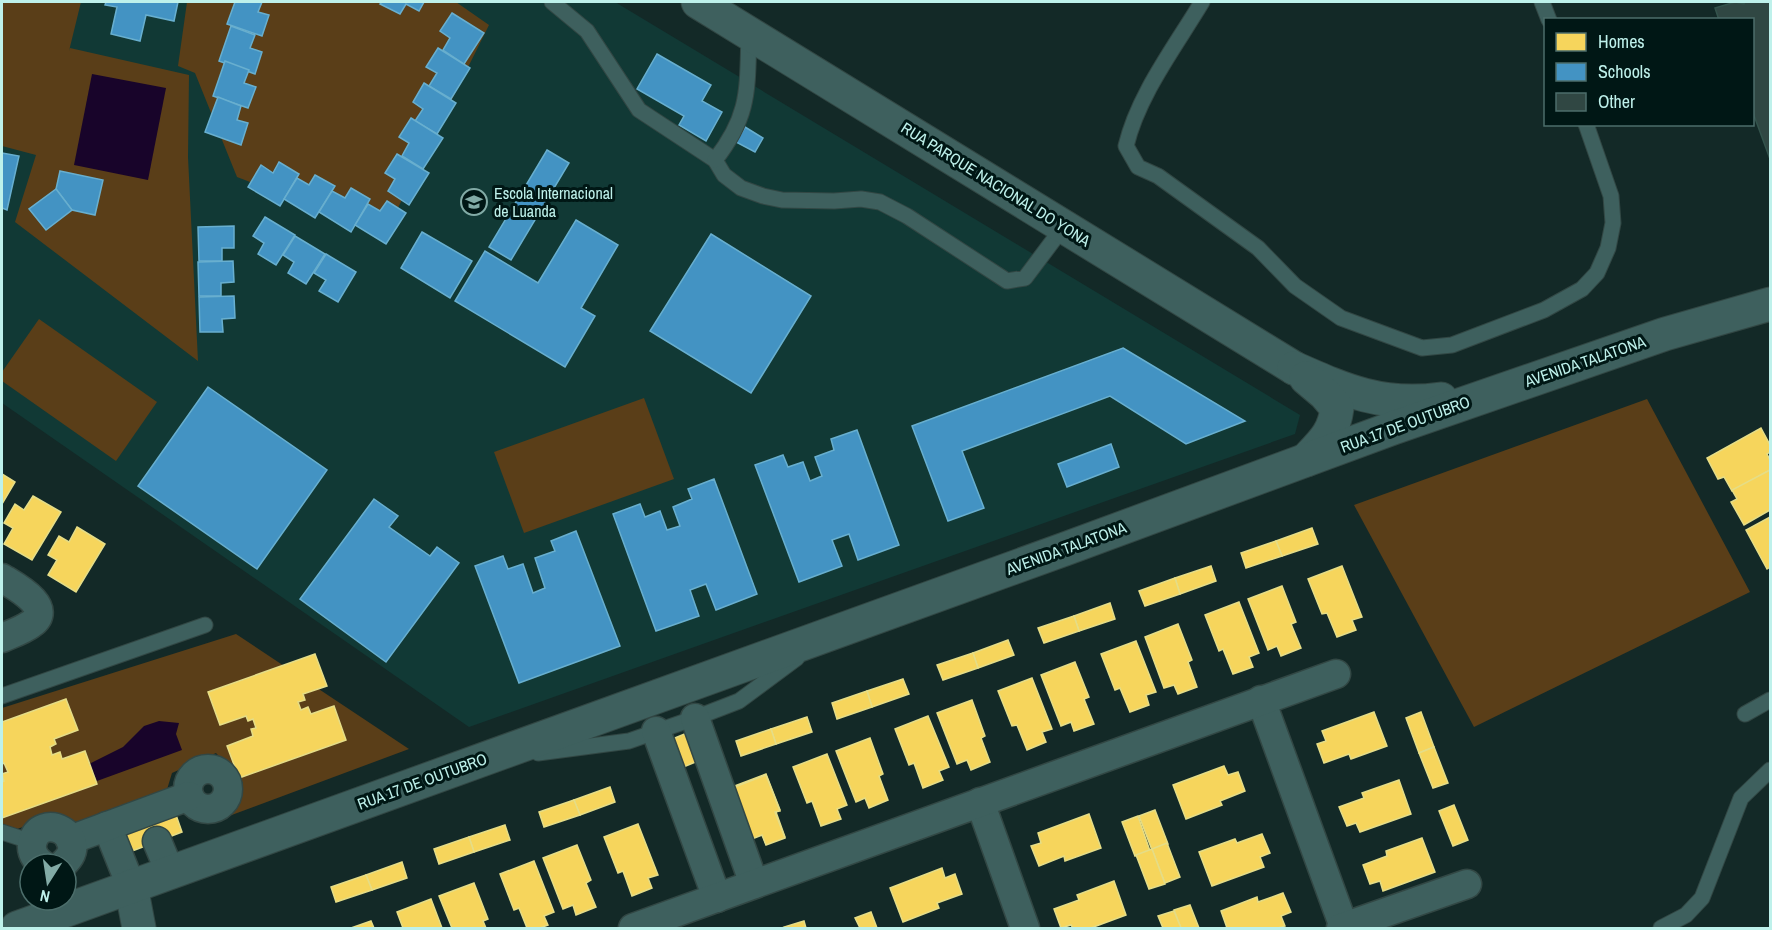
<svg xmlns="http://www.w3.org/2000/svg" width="1772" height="930" font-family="'Archivo Narrow',sans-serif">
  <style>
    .built { fill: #113935 }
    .green { fill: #5a3e18 }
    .water { fill: #18042a }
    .homes { fill: #f6d55c; stroke: #e5dd87; stroke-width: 1.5 }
    .schools { fill: #4393c3; stroke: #68afcf; stroke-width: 1.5 }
    .building { fill: #304743; stroke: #33534c; stroke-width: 1.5 }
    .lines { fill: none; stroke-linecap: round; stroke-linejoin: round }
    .service-casing { stroke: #324744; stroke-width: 17 }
    .minor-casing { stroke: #324744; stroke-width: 31 }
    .tertiary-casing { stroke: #324744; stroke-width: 35 }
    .secondary-casing { stroke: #324744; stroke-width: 35 }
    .service { stroke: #3e605e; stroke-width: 15 }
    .minor { stroke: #3e605e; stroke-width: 28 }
    .tertiary { stroke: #3e605e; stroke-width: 33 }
    .secondary { stroke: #3e605e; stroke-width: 33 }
    .labels { text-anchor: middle; stroke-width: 6; stroke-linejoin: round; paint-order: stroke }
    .street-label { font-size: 16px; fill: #bef1eb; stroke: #001715 }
    .poi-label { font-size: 16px; fill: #bef1eb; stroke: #001715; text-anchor: start }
  </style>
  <rect width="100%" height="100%" fill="#132927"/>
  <!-- built -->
  <polygon class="built" points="2,2 615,2 1300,415 1295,434 469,727 2,403"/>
  <!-- green -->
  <g class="green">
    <polygon points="2,2 81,2 69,51 70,48 189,75 188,157 198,361 15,222 36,155 2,146"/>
    <polygon points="187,2 456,2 489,25 385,234 237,177 195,73 178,66"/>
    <polygon points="39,319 157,402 116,461 2,381 2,372"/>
    <polygon points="644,398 674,479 524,533 494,452"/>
    <polygon points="1647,399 1750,592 1474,727 1354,505"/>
    <polygon points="236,634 409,749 229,816 243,783 216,753 172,773 165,796 77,829 58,815 17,829 2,824 2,708"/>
  </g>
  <!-- water -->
  <g class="water">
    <polygon points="92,74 166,88 148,180 74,165"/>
    <polygon points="159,721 179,723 176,734 182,750 97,781 89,764 123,747 144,726"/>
  </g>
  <!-- homes -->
  <g class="homes">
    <polygon points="1761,428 1770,445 1770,452 1767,454 1770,460 1770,470 1732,491 1724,477 1718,479 1707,458"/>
    <polygon points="1770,470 1770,510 1744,525 1731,502 1737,499 1732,490"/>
    <polygon points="2,474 15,482 2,504"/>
    <polygon points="33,496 61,512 32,560 4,544 13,528 4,523 15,504 24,510"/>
    <polygon points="1770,517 1770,567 1767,569 1746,530"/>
    <polygon points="77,527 105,544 76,592 48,575 57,560 48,555 59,536 69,542"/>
    <polygon points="1312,528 1318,544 1282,556 1276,541"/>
    <polygon points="1276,541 1282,556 1246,568 1241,553"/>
    <polygon points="1211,566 1216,581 1180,594 1175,578"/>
    <polygon points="1342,566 1362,617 1352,620 1356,630 1337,637 1327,613 1322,614 1308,579"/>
    <polygon points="1175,578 1180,594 1145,606 1139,591"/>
    <polygon points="1282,586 1296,622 1291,624 1301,648 1281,656 1277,646 1268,650 1248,599"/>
    <polygon points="1239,602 1259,653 1249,657 1253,667 1233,674 1223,649 1219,651 1205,615"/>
    <polygon points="1110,603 1115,619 1079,631 1074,616"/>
    <polygon points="1074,616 1079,631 1044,643 1038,628"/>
    <polygon points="1178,624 1192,660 1188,662 1197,687 1178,694 1174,685 1164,688 1145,637"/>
    <polygon points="1008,640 1014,655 978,668 973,653"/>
    <polygon points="1136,641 1156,692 1146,695 1149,705 1130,712 1120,688 1115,690 1101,654"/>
    <polygon points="973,653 978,668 943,680 937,665"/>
    <polygon points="315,654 327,686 303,694 305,700 298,702 301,710 308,707 311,714 334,706 346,740 239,778 227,746 253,736 251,729 256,728 253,719 248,721 246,716 220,725 208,692"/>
    <polygon points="1075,662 1089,697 1084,699 1094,724 1074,731 1071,722 1061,726 1041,675"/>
    <polygon points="1032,678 1052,729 1042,732 1046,742 1027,750 1017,725 1012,726 998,691"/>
    <polygon points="903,679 909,694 872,707 867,691"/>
    <polygon points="867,691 872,707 837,719 832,703"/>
    <polygon points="66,699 78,730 54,739 56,744 50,747 52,755 60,752 62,759 85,751 97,784 2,818 2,782 4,781 2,774 8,772 4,763 2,764 2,722"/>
    <polygon points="972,700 985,736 981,738 990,762 971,770 967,760 957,764 937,713"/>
    <polygon points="1374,712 1387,746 1351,759 1349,754 1324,763 1317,744 1326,741 1322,731"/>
    <polygon points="1421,712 1434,747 1419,753 1406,718"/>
    <polygon points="928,716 949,767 939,771 943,780 923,788 914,763 909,765 895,729"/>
    <polygon points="807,717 812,732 776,744 771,729"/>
    <polygon points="771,729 776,744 741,756 736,741"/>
    <polygon points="687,733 698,761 681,768 670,740"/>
    <polygon points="870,738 883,774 879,776 888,800 869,808 865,798 856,802 836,751"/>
    <polygon points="1434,747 1448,783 1433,788 1419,753"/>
    <polygon points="827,754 847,805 837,809 841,819 821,826 812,801 807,803 793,767"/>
    <polygon points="1224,766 1228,775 1238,772 1245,791 1220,801 1222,805 1186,819 1173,785"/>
    <polygon points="766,774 780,810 776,812 785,837 766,844 762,834 752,838 732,787"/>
    <polygon points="766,775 780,811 775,812 785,838 766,845 762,835 752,839 732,788"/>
    <polygon points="1399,780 1411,814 1360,832 1356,823 1347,826 1339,807 1364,798 1362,793"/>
    <polygon points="610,787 615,802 580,815 574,800"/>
    <polygon points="574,800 580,815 544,827 539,812"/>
    <polygon points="1454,805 1468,840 1453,846 1439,811"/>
    <polygon points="1155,810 1168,844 1152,850 1139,816"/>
    <polygon points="1089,814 1101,848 1065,861 1064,856 1039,866 1031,846 1041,843 1038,833"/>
    <polygon points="176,815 182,832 127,853 120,835"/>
    <polygon points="1138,816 1150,851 1135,856 1122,822"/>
    <polygon points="638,824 658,875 648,878 652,888 632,896 623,871 618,873 604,837"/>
    <polygon points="505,825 510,840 474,852 469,837"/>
    <polygon points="1262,834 1270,853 1260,857 1264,867 1212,886 1199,852 1235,839 1237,843"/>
    <polygon points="469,837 474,852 439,864 434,849"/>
    <polygon points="1422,838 1435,872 1383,891 1380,881 1370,884 1363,865 1387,856 1386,851"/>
    <polygon points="1167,843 1180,877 1165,883 1152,849"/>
    <polygon points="577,845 591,880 586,883 596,907 576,915 573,905 563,909 543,858"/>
    <polygon points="1152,849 1165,884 1149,889 1136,855"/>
    <polygon points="534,861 554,912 544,916 548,925 540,928 527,928 519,908 514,910 500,874"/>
    <polygon points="402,862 407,878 372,890 366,875"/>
    <polygon points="942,868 945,878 955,874 962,894 937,903 939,908 903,922 890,888"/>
    <polygon points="366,875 372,890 336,902 331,887"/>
    <polygon points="1114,881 1126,915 1091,928 1073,928 1071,925 1061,928 1054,909 1079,900 1077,895"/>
    <polygon points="474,883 488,919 483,921 486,928 452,928 439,896"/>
    <polygon points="1283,893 1291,912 1281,916 1285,926 1278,928 1227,928 1221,911 1257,897 1258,902"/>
    <polygon points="431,899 442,928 403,928 397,912"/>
    <polygon points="1190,905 1199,928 1181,928 1174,910"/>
    <polygon points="1174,911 1181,928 1163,928 1158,916"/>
    <polygon points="871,912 877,928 860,928 855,918"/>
    <polygon points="371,921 374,928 351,928"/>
    <polygon points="804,921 806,928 785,928 784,927"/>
  </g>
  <!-- schools -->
  <g class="schools">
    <polygon points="106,2 178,2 174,21 146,15 140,41 111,34 117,7 105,5"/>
    <polygon points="235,2 262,2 258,12 269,15 262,36 227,24"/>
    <polygon points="382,2 424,2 419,11 406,4 400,14 380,4"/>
    <polygon points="452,13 484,33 464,64 443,50 450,38 440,31"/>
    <polygon points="231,26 255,35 250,48 262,52 255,74 219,61"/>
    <polygon points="438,48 470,68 451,99 429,86 437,73 426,67"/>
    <polygon points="657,54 711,85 702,101 722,112 706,141 679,125 684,116 637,89"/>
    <polygon points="225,61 249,70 244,83 256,87 248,108 213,96"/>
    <polygon points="424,83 456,103 437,134 415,121 423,109 413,102"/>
    <polygon points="218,97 241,106 237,120 248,123 241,145 205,132"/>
    <polygon points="411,118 443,138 423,169 402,156 409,143 399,137"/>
    <polygon points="745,127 763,138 755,152 736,142"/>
    <polygon points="547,150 569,163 511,260 489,247"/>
    <polygon points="2,153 19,156 7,210 2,208"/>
    <polygon points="397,154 429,173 409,205 388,191 395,179 385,173"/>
    <polygon points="279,162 299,174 280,206 248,187 261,165 273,173"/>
    <polygon points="60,171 103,180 95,215 72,210 56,189"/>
    <polygon points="315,175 335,186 315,218 284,199 297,178 309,185"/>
    <polygon points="351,188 370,199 351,232 319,212 332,191 345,198"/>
    <polygon points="56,189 72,210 46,230 29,209"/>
    <polygon points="387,201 406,213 386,244 355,225 368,204 380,211"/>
    <polygon points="265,217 295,235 276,265 258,254 264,243 253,236"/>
    <polygon points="576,220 618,245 581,308 595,316 565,367 455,301 485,251 538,283"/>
    <polygon points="234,226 234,248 222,248 222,261 199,261 198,227"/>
    <polygon points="422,232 472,261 450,298 401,268"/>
    <polygon points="711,234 811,296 751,393 650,331"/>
    <polygon points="295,236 325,254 306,284 288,273 294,262 283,255"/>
    <polygon points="326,254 356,272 338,302 319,291 326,280 314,273"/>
    <polygon points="233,261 234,282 221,283 221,296 199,296 198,262"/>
    <polygon points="234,296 235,318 222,319 223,332 200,332 199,297"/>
    <polygon points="1123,348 1245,421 1186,444 1110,396 962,451 984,508 948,521 912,426"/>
    <polygon points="208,387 327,470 257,569 138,486"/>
    <polygon points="857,430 899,545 858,560 849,534 832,540 842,566 799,582 755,465 783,455 788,467 803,462 810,481 822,476 815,457 834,450 831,439"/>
    <polygon points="1111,444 1119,467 1067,487 1058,464"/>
    <polygon points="714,479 757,594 716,610 706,584 690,590 699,616 656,631 613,514 640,504 645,517 660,511 667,530 680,526 673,507 692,499 688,489"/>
    <polygon points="374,499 398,516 389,527 430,556 437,547 459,563 386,662 300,599"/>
    <polygon points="576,531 620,646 519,683 475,566 503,556 508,569 523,564 533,593 545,588 535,558 555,551 551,541"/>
  </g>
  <!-- building -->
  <polygon class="building" points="1735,2 1744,4 1745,2 1770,2 1770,159 1752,110 1752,20 1719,20 1715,8"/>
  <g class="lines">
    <defs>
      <g id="service">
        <polyline points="552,2 587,31 639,110 715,160 724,175 741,188 763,196 782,200 834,201 861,199 880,202 907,216 1007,281 1025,278 1064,226"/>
        <path d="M1202,2c-27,45 -64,93 -76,144l12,21 20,9 100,72 37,38 46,32 81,30 30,-3 92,-35 38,-21 15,-16 11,-25 5,-25 -2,-27 -25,-72"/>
        <polyline points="1542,2 1549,20"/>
        <path d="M715,160c36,-46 32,-72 34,-127"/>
        <polyline points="2,696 205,625"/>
        <polyline points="1745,714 1770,700"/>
        <polyline points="538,753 629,741 695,718 739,701 797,658"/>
        <polyline points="2,832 32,842"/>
        <polyline points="1661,928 1686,915 1702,898 1741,798 1770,770"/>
      </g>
      <g id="minor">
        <path d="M2,578c11,7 54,29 29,46 -8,6 -20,10 -29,14"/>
        <polyline points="1261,700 1344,927"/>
        <polyline points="695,718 754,884"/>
        <polyline points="656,731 717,898"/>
        <circle cx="208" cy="789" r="20"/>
        <polyline points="980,802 1025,928"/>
        <polyline points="107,826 131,886"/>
        <polyline points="70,840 189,796"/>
        <polyline points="157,841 170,872"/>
        <path d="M42,864c-7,-5 -11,-12 -10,-20 7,-36 62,-7 31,20"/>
        <polyline points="633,928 1336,674"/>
        <polyline points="1341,928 1467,884"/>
      </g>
      <g id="tertiary">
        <polyline points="698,2 1294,368"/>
        <polyline points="131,886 139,928"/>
      </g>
      <g id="secondary">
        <path d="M1294,368c52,23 88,39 147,31"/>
        <path d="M1306,460c17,-18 28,-27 31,-52l-12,-14 -19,-16"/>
        <polyline points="17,928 1065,549 1393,428 1665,334 1770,304"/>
      </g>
    </defs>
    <!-- service casing -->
    <use href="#service" class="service-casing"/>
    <!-- minor casing -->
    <use href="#minor" class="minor-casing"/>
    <!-- tertiary casing -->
    <use href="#tertiary" class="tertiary-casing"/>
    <!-- secondary casing -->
    <use href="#secondary" class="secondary-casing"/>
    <!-- service -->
    <use href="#service" class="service"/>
    <!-- minor -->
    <use href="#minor" class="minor"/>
    <!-- tertiary -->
    <use href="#tertiary" class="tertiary"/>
    <!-- secondary -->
    <use href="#secondary" class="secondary"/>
  </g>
  <!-- icons -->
  <defs>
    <symbol id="school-ring" viewBox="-11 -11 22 22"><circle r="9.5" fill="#001715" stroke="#82aba6" stroke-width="1.5"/><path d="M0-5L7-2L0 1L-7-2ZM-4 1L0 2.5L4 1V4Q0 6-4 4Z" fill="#82aba6"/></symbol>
  </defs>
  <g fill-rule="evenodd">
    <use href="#school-ring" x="459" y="187" width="30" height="30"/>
  </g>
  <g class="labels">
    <!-- street labels -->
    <g class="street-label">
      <text transform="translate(996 184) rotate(32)" y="6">RUA PARQUE NACIONAL DO YONA</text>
      <text transform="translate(1585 361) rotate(-19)" y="6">AVENIDA TALATONA</text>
      <text transform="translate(1405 424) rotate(-20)" y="6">RUA 17 DE OUTUBRO</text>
      <text transform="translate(1066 548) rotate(-20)" y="6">AVENIDA TALATONA</text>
      <text transform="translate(422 781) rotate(-20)" y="6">RUA 17 DE OUTUBRO</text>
    </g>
    <!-- poi labels -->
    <g class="poi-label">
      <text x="494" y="199">Escola Internacional<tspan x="494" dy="18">de Luanda</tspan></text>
    </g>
  </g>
  <!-- border -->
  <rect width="1772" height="930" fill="none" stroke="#bef1eb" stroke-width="6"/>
  <!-- legend -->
  <rect x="1544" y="18" width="210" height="108" fill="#001715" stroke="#4c6e6b" stroke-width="1.5"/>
  <rect x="1556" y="33" width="30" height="18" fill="#f6d55c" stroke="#4c6e6b" stroke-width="1.5"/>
  <text x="1598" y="48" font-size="18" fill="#bef1eb">Homes</text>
  <rect x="1556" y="63" width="30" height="18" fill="#4393c3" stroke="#4c6e6b" stroke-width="1.5"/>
  <text x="1598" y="78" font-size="18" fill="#bef1eb">Schools</text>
  <rect x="1556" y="93" width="30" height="18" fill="#304743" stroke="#4c6e6b" stroke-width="1.5"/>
  <text x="1598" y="108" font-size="18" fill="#bef1eb">Other</text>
  <!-- north arrow -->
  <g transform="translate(48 882) rotate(192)"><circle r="28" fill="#001715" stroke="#4c6e6b" stroke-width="1.5"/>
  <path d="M0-4.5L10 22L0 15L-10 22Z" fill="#82aba6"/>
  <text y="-9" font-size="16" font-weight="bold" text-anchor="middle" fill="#bef1eb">N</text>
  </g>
</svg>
